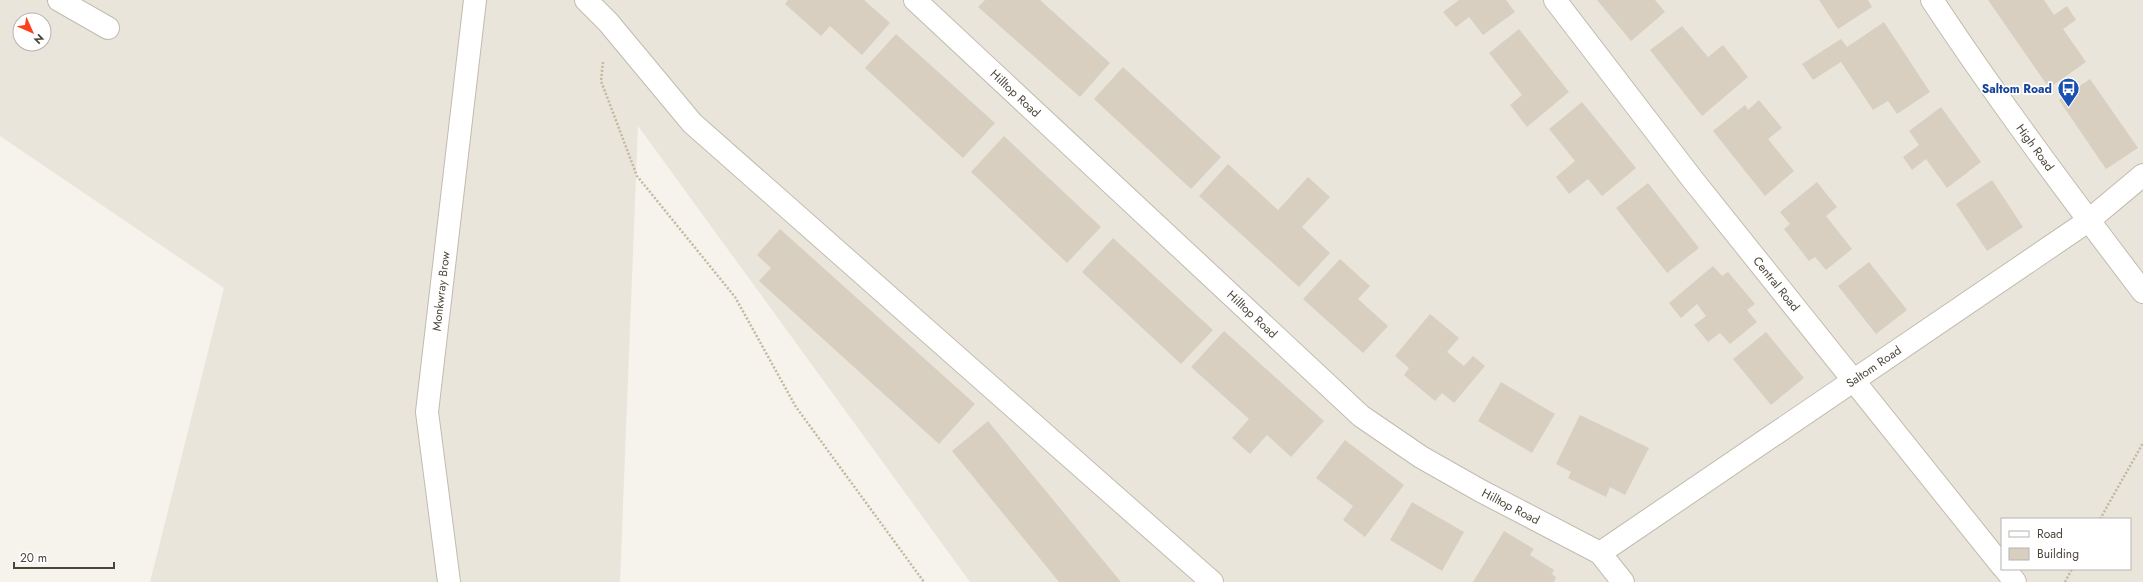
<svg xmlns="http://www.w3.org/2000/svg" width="2143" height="582" font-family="Jost,sans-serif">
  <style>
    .residential { fill: #eae5da; fill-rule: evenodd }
    .building { fill: #d8cfc1 }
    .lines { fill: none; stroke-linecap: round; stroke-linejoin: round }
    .minor-casing { stroke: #c2bbae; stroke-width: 24 }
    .path { stroke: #c4b79f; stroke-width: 2.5; stroke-dasharray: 2 2; stroke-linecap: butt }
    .minor { stroke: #fff; stroke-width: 22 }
    .labels { text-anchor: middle; stroke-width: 3.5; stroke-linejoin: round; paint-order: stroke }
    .transit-label { font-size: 12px; font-weight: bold; fill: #164399; stroke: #fff; text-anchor: end }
    .street-label { font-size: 12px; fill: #4b4439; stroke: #fff }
  </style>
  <rect width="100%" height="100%" fill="#f6f3ec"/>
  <!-- residential -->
  <path class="residential" d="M0,0h2143v582h-1173l-332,-456 -18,456h-470l74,-294 -224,-152zM20,20h24v24h-24zM2002,519h128v50h-128z"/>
  <!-- building -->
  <g class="building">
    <polygon points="788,0 864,0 890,23 862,55 830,26 821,36 785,4"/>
    <polygon points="985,0 1040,0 1110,63 1080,97 978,7"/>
    <polygon points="1459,0 1506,0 1515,12 1483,35 1469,17 1456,27 1443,12"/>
    <polygon points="1597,0 1655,0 1665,12 1631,41"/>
    <polygon points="1819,0 1868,0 1872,7 1838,29"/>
    <polygon points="1988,0 2044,0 2054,15 2067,6 2076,20 2063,29 2086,62 2049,88"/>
    <polygon points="1884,22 1930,92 1897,114 1888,101 1873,110 1841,62 1813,80 1802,64 1841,39 1847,47"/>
    <polygon points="1682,26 1708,57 1723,45 1748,77 1702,116 1650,50"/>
    <polygon points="1519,29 1569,92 1527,127 1510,105 1522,95 1489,53"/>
    <polygon points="896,34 995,123 963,158 865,68"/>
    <polygon points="1123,67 1221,157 1191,189 1094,99"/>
    <polygon points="2090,79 2138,148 2106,169 2059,100"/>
    <polygon points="1759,100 1782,128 1768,139 1794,171 1765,196 1713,131 1745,105 1748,110"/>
    <polygon points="1582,102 1636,168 1602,196 1588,179 1569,194 1556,177 1575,161 1549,129"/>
    <polygon points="1941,107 1981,162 1947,188 1926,159 1912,170 1903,157 1919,145 1909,131"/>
    <polygon points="1004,136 1101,227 1067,263 971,172"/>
    <polygon points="1228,164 1278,210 1308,177 1330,197 1302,227 1330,253 1299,287 1199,196"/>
    <polygon points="1992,180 2023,227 1987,251 1956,204"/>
    <polygon points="1817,182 1837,207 1826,216 1852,249 1826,270 1815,257 1809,261 1784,229 1790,224 1780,212"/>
    <polygon points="1648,183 1699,248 1667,273 1616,208"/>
    <polygon points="780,229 975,404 939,444 759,281 771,268 757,255"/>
    <polygon points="1113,238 1213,330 1181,364 1082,272"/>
    <polygon points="1340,259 1370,286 1358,299 1388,326 1363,353 1303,299"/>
    <polygon points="1869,262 1907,310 1876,334 1838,286"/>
    <polygon points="1713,266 1722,276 1728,272 1755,304 1747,310 1757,322 1730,344 1720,333 1708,342 1694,325 1706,316 1697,304 1681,318 1669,303"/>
    <polygon points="1430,314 1459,338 1447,352 1464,366 1473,356 1485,366 1454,403 1442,393 1435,401 1404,375 1409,368 1395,356"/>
    <polygon points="1224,331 1324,421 1291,457 1267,435 1250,454 1232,438 1249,419 1191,367"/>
    <polygon points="1766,332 1804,378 1771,405 1733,359"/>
    <polygon points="1501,382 1555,414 1532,453 1478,421"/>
    <polygon points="1580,415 1649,448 1625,495 1610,487 1606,497 1568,478 1571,472 1556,464"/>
    <polygon points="988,421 1121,582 1059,582 952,451"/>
    <polygon points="1345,440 1404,485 1365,537 1343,520 1353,506 1316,478"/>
    <polygon points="1412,502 1464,532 1442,571 1390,540"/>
    <polygon points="1504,531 1534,549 1530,555 1554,570 1552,574 1556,577 1554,582 1473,582"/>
  </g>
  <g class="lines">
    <defs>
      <g id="minor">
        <polyline points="59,0 108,28"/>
        <polyline points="586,0 608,22 692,123 1212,582"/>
        <path id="s1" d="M915,0l446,416 60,41 60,34 119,62 23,29"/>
        <path id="s2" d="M1555,0l138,180 309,386"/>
        <path id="s3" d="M1932,0c66,100 138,196 211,292"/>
        <path id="s4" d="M1600,553l488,-332 55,-46"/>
        <polyline points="2005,569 2015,582"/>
        <path id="s5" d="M449,582l-22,-170 48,-412"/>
      </g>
    </defs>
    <!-- minor casing -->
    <use href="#minor" class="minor-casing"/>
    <!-- path -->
    <g class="path">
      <polyline points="603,62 601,81 637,176 735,297 796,407 924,582"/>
      <polyline points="2100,519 2143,443"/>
      <polyline points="2065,582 2072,569"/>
    </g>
    <!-- minor -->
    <use href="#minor" class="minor"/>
  </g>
  <!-- icons -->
  <defs>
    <symbol id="bus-pin" viewBox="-11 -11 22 30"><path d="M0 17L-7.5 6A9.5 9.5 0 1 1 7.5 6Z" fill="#1a4fb4" stroke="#fff"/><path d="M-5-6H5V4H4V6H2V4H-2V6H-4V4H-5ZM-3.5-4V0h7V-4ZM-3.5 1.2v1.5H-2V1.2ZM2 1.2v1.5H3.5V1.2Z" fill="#fff"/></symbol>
  </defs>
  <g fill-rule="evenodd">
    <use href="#bus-pin" x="2056" y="76" width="25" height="34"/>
  </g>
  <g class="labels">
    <!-- transit labels -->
    <g class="transit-label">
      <text x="2052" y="93">Saltom Road</text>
    </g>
    <!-- street labels -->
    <g class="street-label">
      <text dy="4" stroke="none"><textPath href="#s1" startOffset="137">Hilltop Road</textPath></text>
      <text dy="4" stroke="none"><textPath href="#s3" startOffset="180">High Road</textPath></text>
      <text dy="4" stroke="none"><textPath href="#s2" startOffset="360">Central Road</textPath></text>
      <text dy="4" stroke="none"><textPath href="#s5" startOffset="293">Monkwray Brow</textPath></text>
      <text dy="4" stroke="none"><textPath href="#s1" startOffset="461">Hilltop Road</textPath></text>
      <text dy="4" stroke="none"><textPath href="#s4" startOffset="331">Saltom Road</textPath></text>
      <text dy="4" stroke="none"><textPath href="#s1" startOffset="785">Hilltop Road</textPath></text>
    </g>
  </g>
  <!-- legend -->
  <rect x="2001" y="518" width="130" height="52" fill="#ffffff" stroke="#b7b4b0"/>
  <rect x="2009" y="531" width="20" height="6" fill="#ffffff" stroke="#b7b4b0"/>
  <text x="2037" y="538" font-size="12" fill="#4b4439">Road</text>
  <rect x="2009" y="548" width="20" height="12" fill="#d8cfc1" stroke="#b7b4b0"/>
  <text x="2037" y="558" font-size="12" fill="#4b4439">Building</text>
  <!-- north arrow -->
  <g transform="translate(32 32) rotate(135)"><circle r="19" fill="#ffffff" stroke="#b7b4b0"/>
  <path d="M0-3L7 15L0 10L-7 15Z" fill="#fc3f1d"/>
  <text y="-6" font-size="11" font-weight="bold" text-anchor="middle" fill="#4b4439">N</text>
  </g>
  <!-- scale -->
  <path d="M14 562v6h100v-6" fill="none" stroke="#4b4439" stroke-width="2"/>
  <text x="20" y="562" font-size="12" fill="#4b4439" stroke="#ffffff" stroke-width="3" paint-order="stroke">20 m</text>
</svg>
